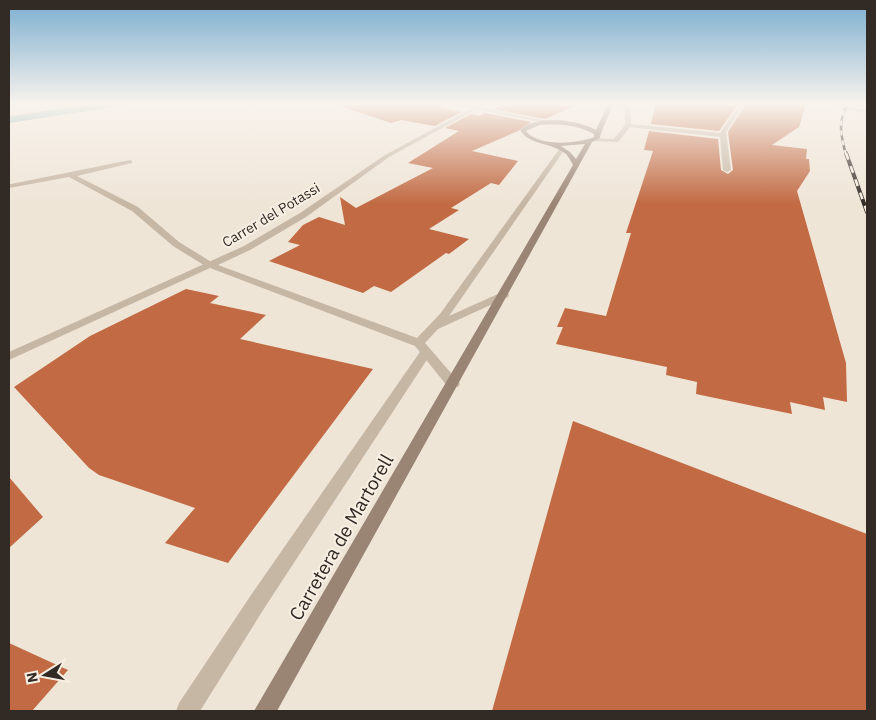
<svg xmlns="http://www.w3.org/2000/svg" width="876" height="720" font-family="'IBM Plex Sans',sans-serif">
  <style>
    .green { fill: #aebd98 }
    .lines { fill: none; stroke-linecap: round; stroke-linejoin: round }
    .stream { fill: #77a5ab; fill-rule: evenodd }
    .canal { fill: #77a5ab; fill-rule: evenodd }
    .building { fill: #c16a43 }
    .service { fill: #c6b6a4; fill-rule: evenodd }
    .minor { fill: #c6b6a4; fill-rule: evenodd }
    .tertiary { fill: #c6b6a4; fill-rule: evenodd }
    .secondary { fill: #9a8575; fill-rule: evenodd }
    .rail-far1-casing { stroke: #322a25; stroke-width: 2.5 }
    .rail-casing { stroke: #322a25; stroke-width: 4 }
    .rail-far1 { stroke: #f8efe3; stroke-width: 2; stroke-dasharray: 5; stroke-linecap: butt }
    .rail { stroke: #f8efe3; stroke-width: 2.5; stroke-dasharray: 7; stroke-linecap: butt }
    .labels { text-anchor: middle; stroke-width: 4; stroke-linejoin: round; paint-order: stroke }
    .far-street-label { font-size: 14px; fill: #322a25; stroke: #f8efe3 }
    .near-street-label { font-size: 19px; fill: #322a25; stroke: #f8efe3 }
  </style>
  <rect width="100%" height="100%" fill="#efe5d7"/>
  <!-- green -->
  <polygon class="green" points="91,104 130,104 9,123 9,116"/>
  <g class="lines">
    <!-- stream -->
    <polygon class="stream" points="843,104 867,106 867,108 844,105"/>
    <!-- canal -->
    <polygon class="canal" points="94,104 116,104 111,107 9,123 9,117"/>
  </g>
  <!-- building -->
  <g class="building">
    <polygon points="343,104 440,104 440,108 461,112 435,126 401,120 391,123 343,107"/>
    <polygon points="504,104 579,104 545,119 494,109"/>
    <polygon points="656,104 738,104 719,131 651,124"/>
    <polygon points="746,104 806,104 799,127 772,145 807,149 806,159 809,159 810,171 797,191 846,363 847,402 823,397 825,410 790,402 792,414 696,394 697,382 666,375 667,367 556,344 563,327 557,327 565,308 606,316 631,233 626,233 653,151 644,150 649,131 718,139 721,170 728,174 733,170 728,132"/>
    <polygon points="485,113 531,122 518,131 472,151 518,161 499,185 491,183 451,208 459,210 429,229 469,239 449,254 446,253 391,292 374,286 363,293 269,261 300,245 288,242 303,225 319,217 345,225 340,197 356,208 433,168 408,163 459,131 445,128 471,114 479,116"/>
    <polygon points="186,289 219,296 210,303 266,315 240,339 373,369 228,563 165,543 195,508 99,475 89,468 14,387 90,336"/>
    <polygon points="573,421 867,534 867,711 492,711"/>
    <polygon points="9,477 43,517 9,548"/>
    <polygon points="9,643 68,670 32,711 9,711"/>
  </g>
  <g class="lines">
    <!-- service -->
    <g class="service">
      <polygon points="612,104 619,104 630,108 631,124 720,133 740,104 744,104 726,132 731,170 727,172 723,170 720,137 630,127 618,142 590,141 592,138 614,139 625,125 625,110"/>
      <polygon points="130,160 132,161 132,163 77,176 138,207 179,242 213,263 213,267 207,267 173,246 132,211 69,177 9,188 9,184 11,184"/>
      <polygon points="426,348 432,352 265,607 200,711 176,711 179,703 251,595 422,349"/>
    </g>
    <!-- minor -->
    <g class="minor">
      <polygon points="480,104 486,104 389,157 306,217 250,250 218,265 417,338 440,314 560,148 564,148 565,149 449,316 500,293 508,293 509,295 508,297 438,329 425,343 458,381 460,384 458,387 448,387 415,346 210,268 9,360 9,352 244,246 300,213 385,155"/>
      <polygon points="834,104 867,110 867,114 834,106"/>
    </g>
    <!-- tertiary -->
    <polygon class="tertiary" points="451,104 461,104 558,123 555,125"/>
    <!-- secondary -->
    <path class="secondary" d="M608,104h6c-3,6 -14,29 -14,34l-8,4 -315,569h-23l319,-546c-2,-4 -4,-8 -7,-11 -14,-12 -36,-8 -46,-24 19,-16 56,-10 76,0zM539,125c19,-2 38,0 55,9v3c-17,7 -56,10 -68,-6zM585,144l-9,15 -6,-7 -9,-6z"/>
    <defs>
      <path id="rail-far1" d="M846,155c-5,-19 -9,-34 2,-51"/>
      <polyline id="rail" points="846,153 867,212"/>
    </defs>
    <!-- rail-far1 casing -->
    <use href="#rail-far1" class="rail-far1-casing"/>
    <!-- rail casing -->
    <use href="#rail" class="rail-casing"/>
    <!-- rail-far1 -->
    <use href="#rail-far1" class="rail-far1"/>
    <!-- rail -->
    <use href="#rail" class="rail"/>
  </g>
  <!-- sky -->
  <linearGradient id="sky" x2="0" y2="1"><stop stop-color="#7baed0"/><stop offset="0.51" stop-color="#f8f3ed"/><stop offset="1" stop-color="#f8f3ed" stop-opacity="0"/></linearGradient>
  <rect width="876" height="204" fill="url(#sky)"/>
  <g class="labels">
    <!-- far-street labels -->
    <g class="far-street-label">
      <text transform="translate(271 215) rotate(-31)" y="5">Carrer del Potassi</text>
    </g>
    <!-- near-street labels -->
    <g class="near-street-label">
      <text transform="translate(341 537) rotate(-60)" y="7">Carretera de Martorell</text>
    </g>
  </g>
  <!-- border -->
  <rect width="876" height="720" fill="none" stroke="#322a25" stroke-width="20"/>
  <!-- north arrow -->
  <g transform="translate(45 675) rotate(259)" stroke="#f8efe3" stroke-width="4" paint-order="stroke">
  <path d="M0-4L9 19L0 12L-9 19Z" fill="#322a25"/>
  <text y="-8" font-size="14" font-weight="bold" text-anchor="middle" fill="#322a25">N</text>
  </g>
</svg>
